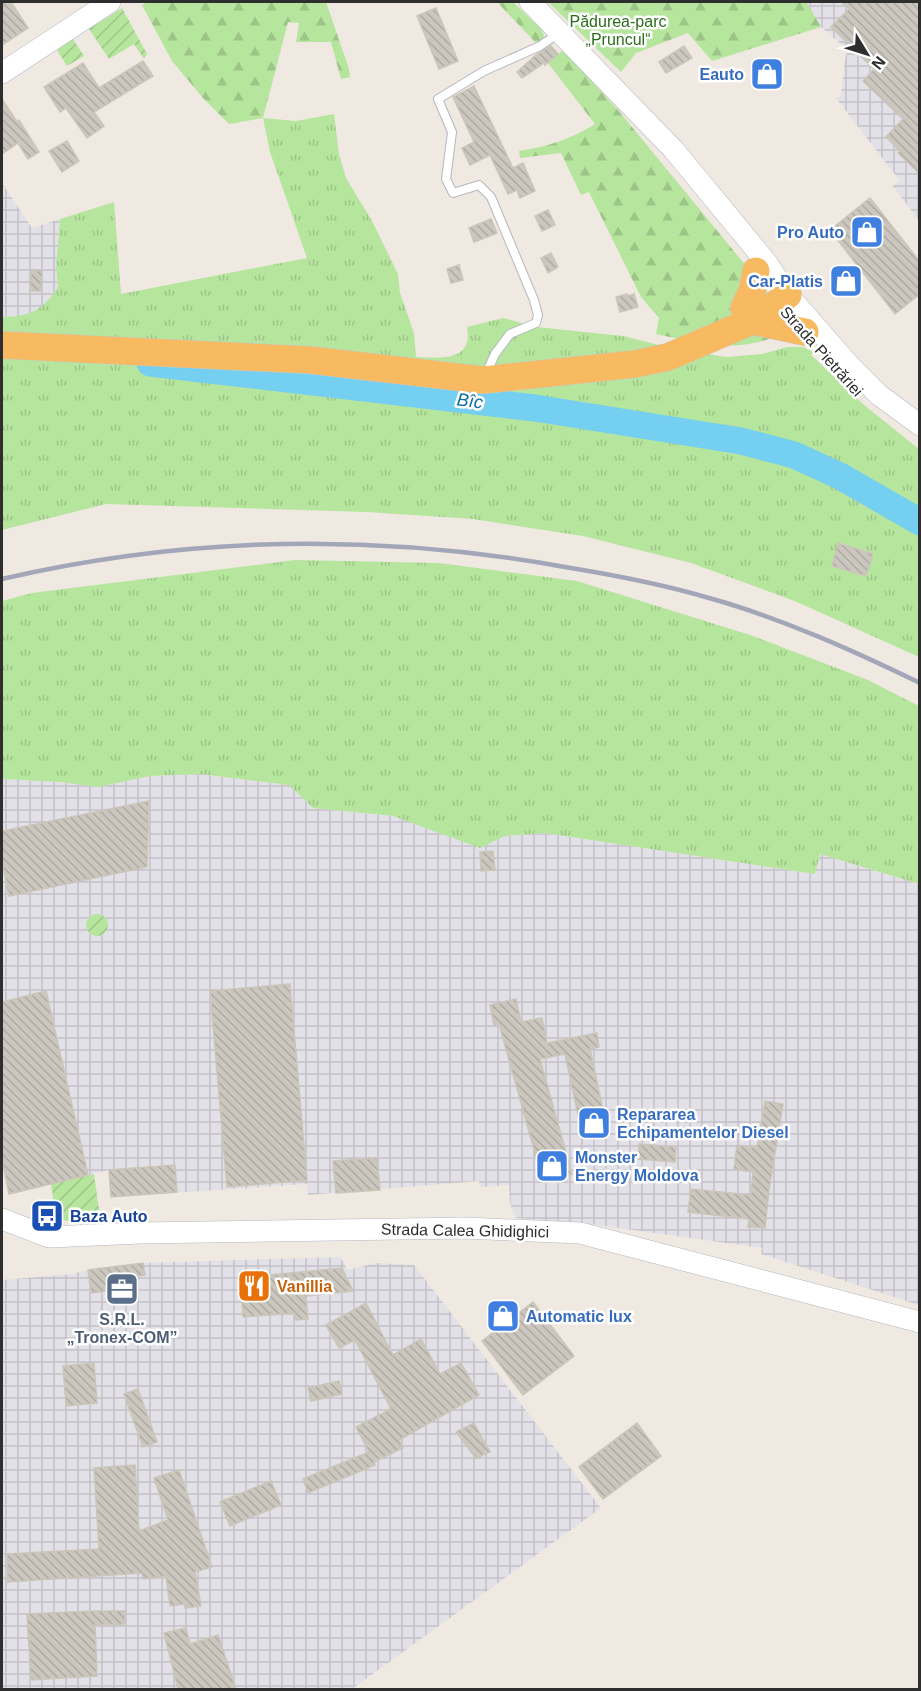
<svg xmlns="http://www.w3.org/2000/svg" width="921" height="1691" font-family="Helvetica,sans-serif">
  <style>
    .industrial { fill: url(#industrial-grid) }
    .grass { fill: url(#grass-tufts) }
    .forest { fill: url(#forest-firs) }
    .garden { fill: url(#garden-furrows) }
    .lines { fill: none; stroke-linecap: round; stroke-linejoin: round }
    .river { stroke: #75cff0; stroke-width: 27 }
    .building { fill: url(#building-back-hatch); stroke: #cbc5ba; stroke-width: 1.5 }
    .service-casing { stroke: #b4b7c1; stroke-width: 10 }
    .tertiary-casing { stroke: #b4b7c1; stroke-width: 22 }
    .trunk-casing { stroke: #c9c9c9; stroke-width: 28 }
    .service { stroke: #fff; stroke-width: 8 }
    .tertiary { stroke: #fff; stroke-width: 21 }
    .trunk { stroke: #f8ba60; stroke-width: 27 }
    .rail { stroke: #a3a6b8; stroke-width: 4.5 }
    .labels { text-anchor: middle; stroke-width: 5; stroke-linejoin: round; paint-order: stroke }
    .park-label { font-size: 16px; fill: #2c6e1b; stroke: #fff }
    .shop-label { font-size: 16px; font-weight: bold; fill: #366cbe; stroke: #fff; text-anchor: end }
    .street-label { font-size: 16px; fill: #2e2e2e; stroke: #fff }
    .transit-label { font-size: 16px; font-weight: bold; fill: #164399; stroke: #fff; text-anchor: start }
    .food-label { font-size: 16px; font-weight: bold; fill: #c56008; stroke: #fff; text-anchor: start }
    .service-label { font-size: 16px; font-weight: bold; fill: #4e5e75; stroke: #fff }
    .water-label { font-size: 18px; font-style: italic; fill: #0d6fa3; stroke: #fff }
  </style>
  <defs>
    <pattern id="industrial-grid" width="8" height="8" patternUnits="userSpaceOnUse" patternTransform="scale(1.5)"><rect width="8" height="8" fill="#e3e1e8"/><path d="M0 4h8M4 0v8" fill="none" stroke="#c3c1c7"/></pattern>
    <pattern id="grass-tufts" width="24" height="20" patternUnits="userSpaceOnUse" patternTransform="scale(1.5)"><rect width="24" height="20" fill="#b6e59e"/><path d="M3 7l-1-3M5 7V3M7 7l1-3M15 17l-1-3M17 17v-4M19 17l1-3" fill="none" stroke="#9dc588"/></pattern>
    <pattern id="forest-firs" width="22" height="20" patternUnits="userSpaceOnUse" patternTransform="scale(1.5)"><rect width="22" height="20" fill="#b6e59e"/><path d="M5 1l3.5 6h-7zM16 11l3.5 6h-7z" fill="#9dc588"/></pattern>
    <pattern id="garden-furrows" width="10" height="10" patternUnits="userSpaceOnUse" patternTransform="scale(1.5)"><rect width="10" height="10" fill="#b6e59e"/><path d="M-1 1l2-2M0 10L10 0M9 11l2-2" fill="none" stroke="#9dc588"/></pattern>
    <pattern id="building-back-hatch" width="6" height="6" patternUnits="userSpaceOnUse" patternTransform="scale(1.5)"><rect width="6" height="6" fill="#cbc7bf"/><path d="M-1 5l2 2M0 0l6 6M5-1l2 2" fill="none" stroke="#afaba4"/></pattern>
  </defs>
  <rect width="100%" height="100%" fill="#efe9e1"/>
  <!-- industrial -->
  <g class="industrial">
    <polygon points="806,2 919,2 919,221 893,186 900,181 836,98 841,96 845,59 848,50 821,27"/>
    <polygon points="2,183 32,228 60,219 56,268 58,287 48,302 35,312 22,317 2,317"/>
    <polygon points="200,774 289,785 313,808 393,816 479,847 505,836 545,833 815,874 820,854 919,884 919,1305 761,1254 762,1248 583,1223 516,1218 510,1203 509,1185 480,1187 479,1181 308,1195 307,1184 111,1197 109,1170 9,1194 2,1162 2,779 60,782 98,787 150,776"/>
    <polygon points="340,1257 348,1270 376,1263 414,1265 601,1508 352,1689 2,1690 2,1280 73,1274 82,1271 143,1263"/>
  </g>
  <!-- grass -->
  <g class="grass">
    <path d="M334,114l5,40 7,24 26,43 26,53 2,19 14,40 2,24c23,1 58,5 51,-30l36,-9 33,9 87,9 56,14 47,7 37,-3 24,-7h16l11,5 -3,3 53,50 55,44v208l-122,-55 -106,-39 -108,-27 -110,-17 -106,-7 -261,-8 -104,26v-213c29,-1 40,-6 56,-30l-2,-19 4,-49 54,-17 7,92 186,-36 -37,-106 -7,-34 33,3z"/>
    <polygon points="295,560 439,563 577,581 750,635 868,680 919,706 919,884 820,854 815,874 545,833 505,836 480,848 393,816 313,808 289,785 200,774 150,776 98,787 60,782 2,779 2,601 32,593"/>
  </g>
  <!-- forest -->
  <g class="forest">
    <polygon points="147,2 326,2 349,69 350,77 341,79 331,42 296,42 299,23 288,22 263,118 229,124 203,98 172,61 142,5"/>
    <polygon points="497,2 513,2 541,29 544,35 543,40 536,43"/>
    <polygon points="548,2 810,2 807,3 821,27 712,61 688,33 636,53 621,72"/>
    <path d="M563,50l55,60 161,196 -1,29c-39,19 -81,8 -122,-1l3,-16 -18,-21 -52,-105 -8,3 -20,-42 -41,5 -1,-7c30,-5 50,-11 76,-27l-47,-61z"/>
  </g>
  <!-- garden -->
  <g class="garden">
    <polygon points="122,8 147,54 144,59 134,44 109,59 89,29"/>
    <polygon points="73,39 84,56 67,66 57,50"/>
    <circle cx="97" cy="925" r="11"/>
    <polygon points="94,1174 101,1223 56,1220 51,1184"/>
  </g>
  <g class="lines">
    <!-- river -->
    <polyline class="river" points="150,363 535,408 741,441 794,455 840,476 920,522"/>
  </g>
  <!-- building -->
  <g class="building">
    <polygon points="2,2 11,2 28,28 2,45"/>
    <polygon points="841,2 920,2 920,174 898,153 900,151 886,137 903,119 863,81 874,69 831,27 849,9"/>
    <polygon points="436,8 458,61 439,69 417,16"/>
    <polygon points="551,46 558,54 545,65 544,63 522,78 517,72 537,54"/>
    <polygon points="684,46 692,58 666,73 659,62"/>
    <polygon points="143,61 153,76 94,112 104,126 87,138 66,108 60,112 44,87 83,63 99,88"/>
    <polygon points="474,86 513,168 523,163 535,191 520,198 517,190 508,194 490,155 470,165 462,148 474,142 453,97"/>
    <polygon points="2,99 17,122 19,120 39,152 28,159 18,143 2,154"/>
    <polygon points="67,141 79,161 62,172 49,151"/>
    <polygon points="870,198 920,262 920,294 895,314 830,230"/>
    <polygon points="548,210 555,225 542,231 535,216"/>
    <polygon points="491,219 497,233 474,242 469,228"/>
    <polygon points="551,253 558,267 548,273 541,258"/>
    <polygon points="459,265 463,280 451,283 447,269"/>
    <polygon points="31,270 42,271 41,291 30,291"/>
    <polygon points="627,294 628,296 634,294 638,307 620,312 616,297"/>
    <polygon points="838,543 873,554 866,576 832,566"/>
    <polygon points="149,801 147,867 9,896 2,860 2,831"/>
    <polygon points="493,851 495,870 481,871 480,852"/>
    <polygon points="290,984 307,1180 227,1187 210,991"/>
    <polygon points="46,991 88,1175 9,1194 2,1160 2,1002"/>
    <polygon points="516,999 521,1022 542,1018 547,1043 597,1033 599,1047 590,1049 607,1129 582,1134 565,1054 540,1059 572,1174 543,1182 499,1024 494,1025 490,1005"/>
    <polygon points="765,1101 783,1104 769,1190 765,1228 748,1227 749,1219 688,1212 691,1189 751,1195 753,1172 734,1169 737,1145 757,1148"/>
    <polygon points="639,1144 676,1147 675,1162 638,1159"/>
    <polygon points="377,1158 380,1190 336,1193 333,1161"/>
    <polygon points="175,1165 177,1192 111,1197 109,1170"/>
    <polygon points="143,1263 145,1275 126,1278 128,1294 126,1299 114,1296 113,1290 91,1293 88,1270"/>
    <polygon points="342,1268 353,1291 306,1296 308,1319 295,1320 294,1313 243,1317 240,1278"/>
    <polygon points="533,1302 574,1356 523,1395 482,1341"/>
    <polygon points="366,1303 393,1355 421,1339 440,1374 461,1363 479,1395 399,1440 403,1448 374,1462 375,1465 308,1493 303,1479 369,1452 356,1427 391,1409 355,1340 339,1348 326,1325"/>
    <polygon points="94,1363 97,1403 66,1406 63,1366"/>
    <polygon points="339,1381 342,1394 311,1401 308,1388"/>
    <polygon points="138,1389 157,1442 143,1447 124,1394"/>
    <polygon points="474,1423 490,1452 476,1458 456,1432"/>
    <polygon points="637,1423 661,1456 603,1499 579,1467"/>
    <polygon points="135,1465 139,1531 168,1520 154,1478 179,1470 212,1567 195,1572 201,1606 185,1608 184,1604 170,1606 166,1576 143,1579 142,1573 8,1582 7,1554 99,1549 94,1468"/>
    <polygon points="271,1481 281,1505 230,1526 220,1502"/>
    <polygon points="94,1611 125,1611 125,1624 95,1625 97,1676 31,1680 27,1614"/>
    <polygon points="186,1628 190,1644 218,1635 236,1689 178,1689 164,1633"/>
  </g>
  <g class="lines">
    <defs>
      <polyline id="service" points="486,374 495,354 510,334 536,323 538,315 534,300 491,197 479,185 453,193 446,179 452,132 438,99 484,71 540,46 559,33"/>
      <g id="tertiary">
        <polyline points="530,2 673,149 767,263 788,295 849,365 879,395 920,425"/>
        <polyline points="2,73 110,2"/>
        <polyline points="2,1219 49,1237 140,1233 465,1228 580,1233 920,1322"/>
      </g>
      <g id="trunk">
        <polyline points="744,308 752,291 756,271"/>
        <polyline points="752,321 805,332"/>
        <polyline points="2,345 310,360 483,380 635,364 668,357 752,321 788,295"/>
      </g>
    </defs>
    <!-- service casing -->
    <use href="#service" class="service-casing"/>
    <!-- tertiary casing -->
    <use href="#tertiary" class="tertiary-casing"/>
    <!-- trunk casing -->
    <use href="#trunk" class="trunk-casing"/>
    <!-- service -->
    <use href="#service" class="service"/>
    <!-- tertiary -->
    <use href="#tertiary" class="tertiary"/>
    <!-- trunk -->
    <use href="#trunk" class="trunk"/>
    <!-- rail -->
    <path class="rail" d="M2,579c186,-43 376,-46 563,-12 49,8 97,17 144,31 72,20 143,52 211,85"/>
  </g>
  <!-- icons -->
  <defs>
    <symbol id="shop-square" viewBox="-11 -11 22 22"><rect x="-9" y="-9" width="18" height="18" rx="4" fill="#3f7fe0" stroke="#fff"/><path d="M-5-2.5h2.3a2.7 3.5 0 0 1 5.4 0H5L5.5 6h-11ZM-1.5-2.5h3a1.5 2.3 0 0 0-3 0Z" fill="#fff"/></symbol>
    <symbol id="bus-square" viewBox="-11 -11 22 22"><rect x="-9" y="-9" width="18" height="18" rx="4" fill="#1a4fb4" stroke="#fff"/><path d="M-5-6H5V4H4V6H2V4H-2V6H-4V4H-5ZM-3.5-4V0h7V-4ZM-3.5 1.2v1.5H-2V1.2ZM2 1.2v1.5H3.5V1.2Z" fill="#fff"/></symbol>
    <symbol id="restaurant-square" viewBox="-11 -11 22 22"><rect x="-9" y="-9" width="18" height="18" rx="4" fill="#e8710a" stroke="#fff"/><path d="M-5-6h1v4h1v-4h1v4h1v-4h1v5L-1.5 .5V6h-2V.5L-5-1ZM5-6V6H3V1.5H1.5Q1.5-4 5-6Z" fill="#fff"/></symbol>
    <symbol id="office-square" viewBox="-11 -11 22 22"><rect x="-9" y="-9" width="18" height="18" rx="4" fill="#5c6f8a" stroke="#fff"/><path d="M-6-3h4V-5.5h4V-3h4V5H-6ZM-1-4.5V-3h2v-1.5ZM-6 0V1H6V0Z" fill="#fff"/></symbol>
  </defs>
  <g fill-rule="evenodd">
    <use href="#shop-square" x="748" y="55" width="38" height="38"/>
    <use href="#shop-square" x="848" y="213" width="38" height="38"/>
    <use href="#shop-square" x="827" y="262" width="38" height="38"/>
    <use href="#shop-square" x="575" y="1104" width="38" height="38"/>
    <use href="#shop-square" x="533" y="1147" width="38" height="38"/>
    <use href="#bus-square" x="28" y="1197" width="38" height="38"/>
    <use href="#restaurant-square" x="235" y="1267" width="38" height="38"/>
    <use href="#office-square" x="103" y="1270" width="38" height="38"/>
    <use href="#shop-square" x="484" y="1297" width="38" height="38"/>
  </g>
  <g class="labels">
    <!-- park labels -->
    <g class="park-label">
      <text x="618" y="27">Pădurea-parc<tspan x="618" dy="18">„Pruncul“</tspan></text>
    </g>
    <!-- shop labels -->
    <g class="shop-label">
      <text x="744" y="80">Eauto</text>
      <text x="844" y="238">Pro Auto</text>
      <text x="823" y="287">Car-Platis</text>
      <text x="617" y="1120" text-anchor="start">Repararea<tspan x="617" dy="18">Echipamentelor Diesel</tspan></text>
      <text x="575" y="1163" text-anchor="start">Monster<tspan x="575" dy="18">Energy Moldova</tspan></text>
      <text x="526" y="1322" text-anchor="start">Automatic lux</text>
    </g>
    <!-- street labels -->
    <g class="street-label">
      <text transform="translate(822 351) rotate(48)" y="6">Strada Pietrăriei</text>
      <text transform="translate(465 1230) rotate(1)" y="6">Strada Calea Ghidighici</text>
    </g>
    <!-- transit labels -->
    <g class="transit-label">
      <text x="70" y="1222">Baza Auto</text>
    </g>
    <!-- food labels -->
    <g class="food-label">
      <text x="277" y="1292">Vanillia</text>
    </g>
    <!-- service labels -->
    <g class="service-label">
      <text x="122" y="1325">S.R.L.<tspan x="122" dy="18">„Tronex-COM”</tspan></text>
    </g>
    <!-- water labels -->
    <g class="water-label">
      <text transform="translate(470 401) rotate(7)" y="6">Bîc</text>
    </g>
  </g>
  <!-- border -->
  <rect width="921" height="1691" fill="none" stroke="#2e2e2e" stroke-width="6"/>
  <!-- north arrow -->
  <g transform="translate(867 54) rotate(128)" stroke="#ffffff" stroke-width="4.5" paint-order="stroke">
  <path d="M0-4.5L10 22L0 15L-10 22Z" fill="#2e2e2e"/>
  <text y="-9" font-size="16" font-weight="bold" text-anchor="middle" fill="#2e2e2e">N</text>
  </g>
</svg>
